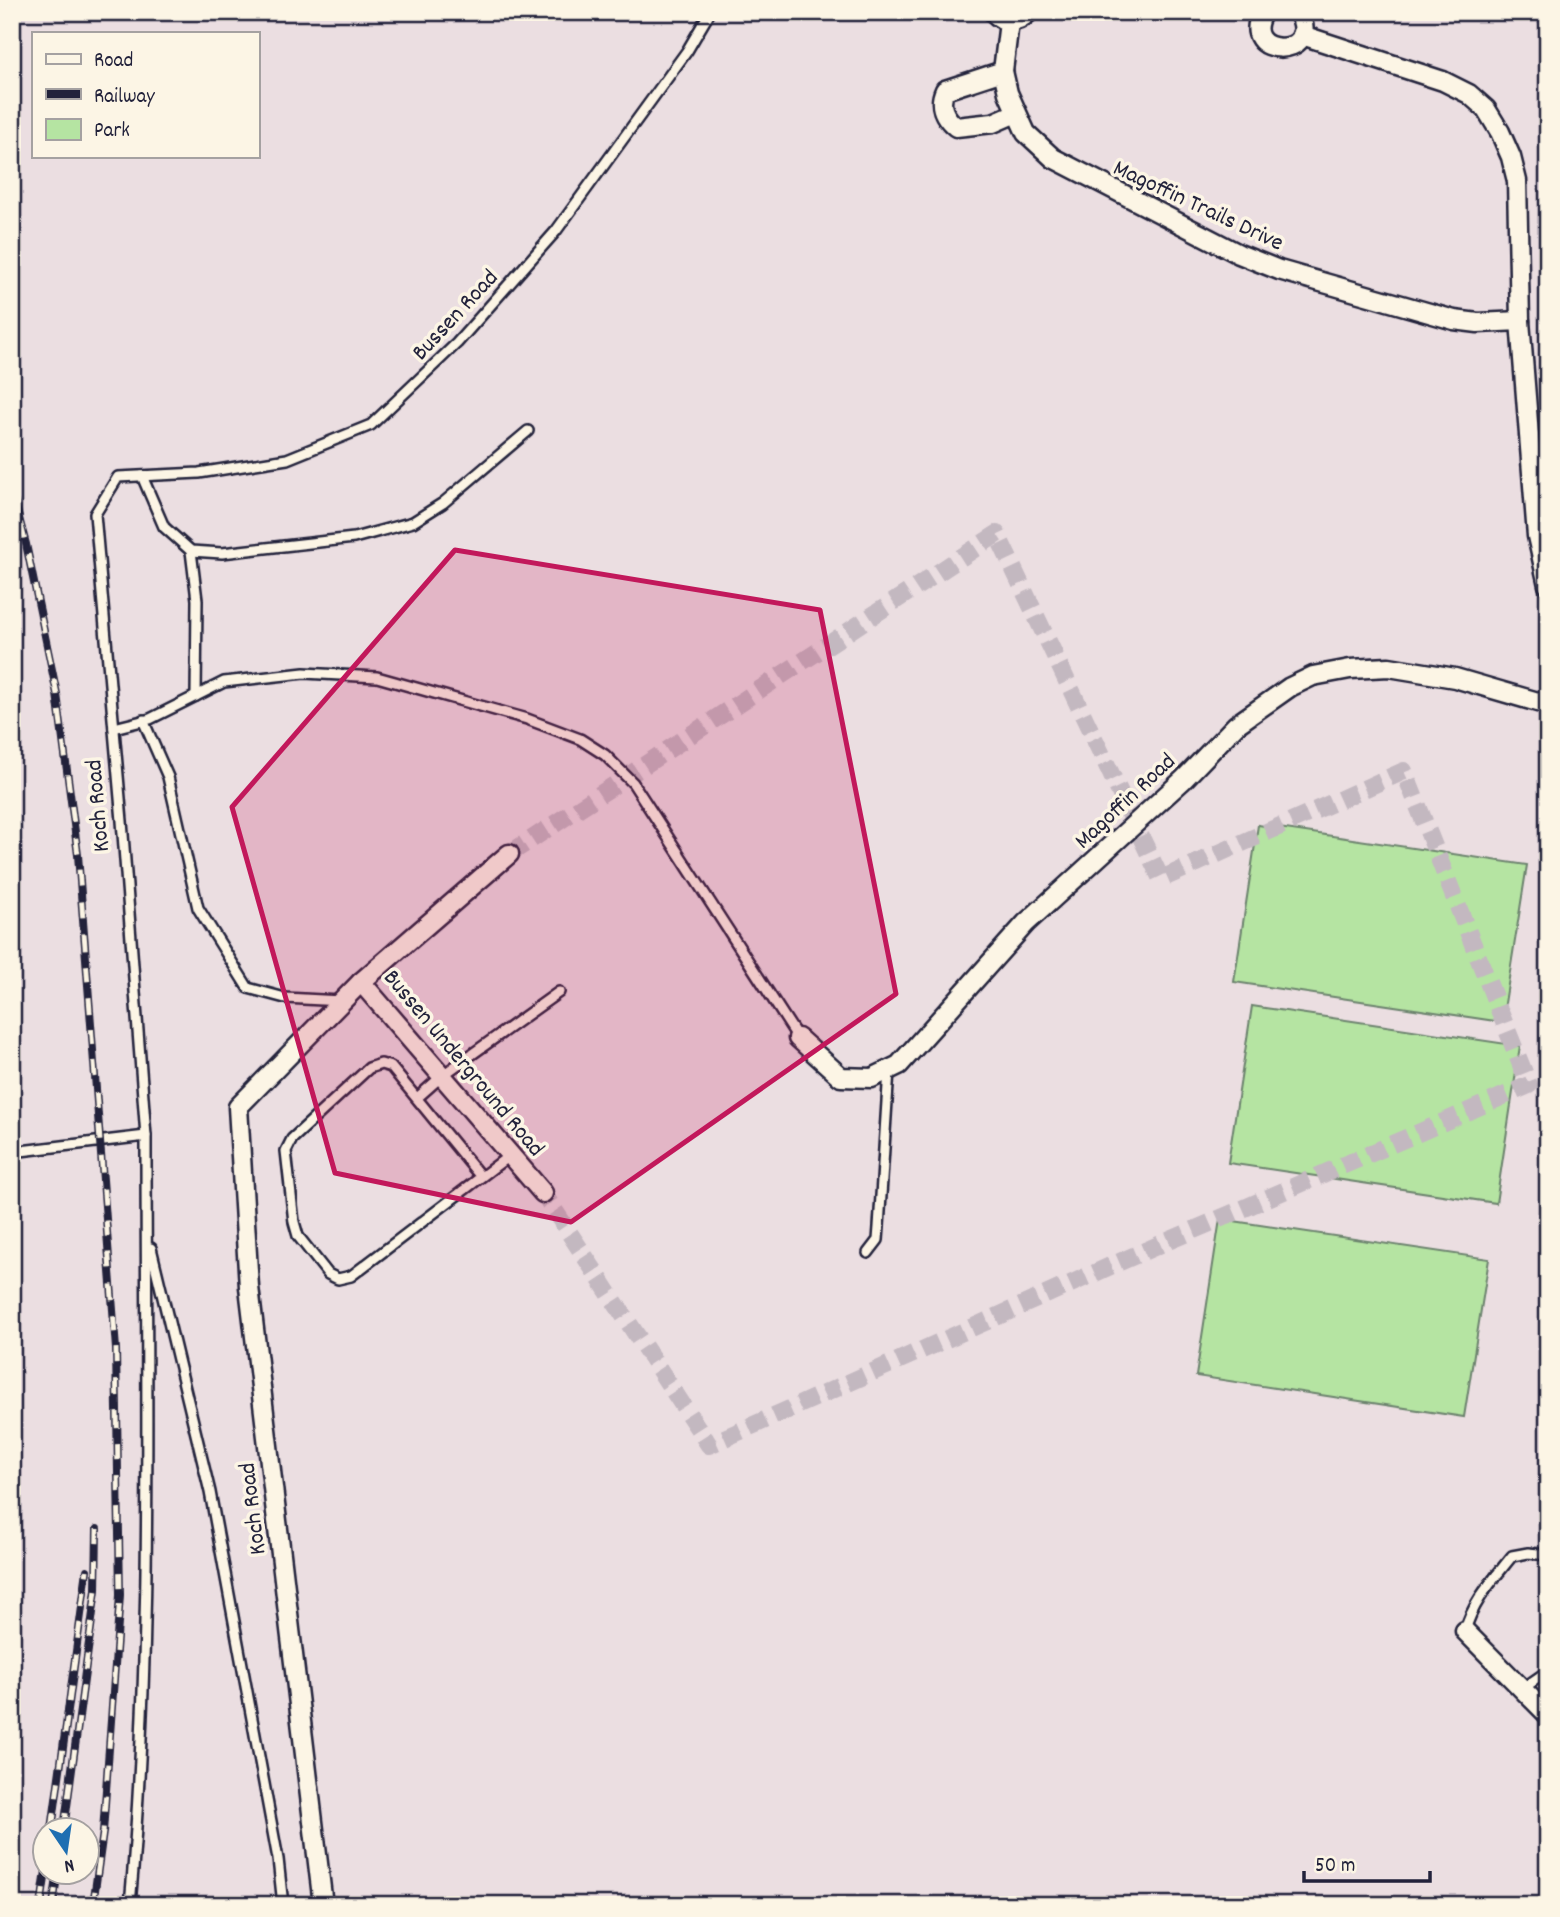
<svg xmlns="http://www.w3.org/2000/svg" width="1560" height="1917" font-family="Dekko,sans-serif">
  <style>
    .green { fill: #b5e4a2; stroke: #6c836e; stroke-width: 2 }
    .lines { fill: none; stroke-linecap: round; stroke-linejoin: round }
    .minor-tunnel { stroke: #c3b8c0; stroke-width: 18; stroke-dasharray: 18 9; stroke-linecap: butt }
    .service-casing { stroke: #22223b; stroke-width: 14 }
    .minor-casing { stroke: #22223b; stroke-width: 23 }
    .service { stroke: #fcf5e5; stroke-width: 9 }
    .minor { stroke: #fcf5e5; stroke-width: 18 }
    .rail-casing { stroke: #22223b; stroke-width: 8 }
    .rail { stroke: #fcf5e5; stroke-width: 5; stroke-dasharray: 16; stroke-linecap: butt }
    .marked { fill: #c2185b; fill-opacity: 0.2; stroke: #c2185b; stroke-width: 5; stroke-linejoin: round }
    .labels { text-anchor: middle; stroke-width: 7; stroke-linejoin: round; paint-order: stroke }
    .street-label { font-size: 24px; fill: #22223b; stroke: #fcf5e5 }
  </style>
  <rect width="100%" height="100%" fill="#ebdee1"/>
  <filter id="ink" filterUnits="userSpaceOnUse"><feTurbulence type="fractalNoise" baseFrequency=".0143" numOctaves="2"/><feDisplacementMap in="SourceGraphic" scale="14" xChannelSelector="R" yChannelSelector="G"/><feConvolveMatrix kernelMatrix="1 2 1 2 8 2 1 2 1" color-interpolation-filters="sRGB"/></filter>
  <g filter="url(#ink)">
    <!-- green -->
    <g class="green">
      <polygon points="1258,825 1527,865 1502,1022 1234,982"/>
      <polygon points="1252,1006 1520,1046 1496,1203 1228,1163"/>
      <polygon points="1220,1219 1489,1259 1464,1417 1196,1376"/>
    </g>
    <g class="lines">
      <!-- minor-tunnel -->
      <polyline class="minor-tunnel" points="509,854 997,534 1161,879 1404,771 1529,1085 1115,1264 709,1445 543,1193"/>
      <defs>
        <g id="service">
          <polyline points="142,476 164,527 191,551 222,553 354,538 413,522 443,503 528,431"/>
          <polyline points="191,551 197,600 196,696"/>
          <polyline points="143,720 168,777 198,908 248,988 285,998 341,1001"/>
          <polyline points="114,728 150,719 224,682 304,673 377,677 527,719 580,739 605,755 633,783 798,1038"/>
          <polyline points="417,1098 443,1075 559,992"/>
          <polyline points="146,1136 122,821 95,514 118,477 199,473 287,459 371,425 457,343 556,231 687,51 710,12"/>
          <path d="M12,1152l134,-16c0,256 7,513 -16,769"/>
          <polyline points="481,1177 391,1067 381,1064 369,1068 292,1139 286,1151 294,1222 298,1236 328,1274 338,1279 351,1276 510,1155"/>
          <polyline points="151,1248 210,1492 278,1859 283,1905"/>
          <polyline points="868,1253 878,1240 879,1227 889,1070"/>
          <path d="M1465,1631c8,-30 28,-51 47,-75l16,-3 20,2"/>
          <polyline points="1522,1689 1548,1671"/>
        </g>
        <g id="minor">
          <path d="M993,12c11,12 24,12 36,0"/>
          <path d="M1263,12c-28,47 63,48 35,0"/>
          <polyline points="1009,22 1003,71 1008,93 1026,133 1053,158 1239,254 1279,270 1454,320 1478,323 1520,321"/>
          <polyline points="1302,35 1443,81 1469,94 1486,109 1500,132 1511,157 1517,181 1520,321 1537,536 1548,585"/>
          <path d="M1003,71l-58,19c-7,15 -1,27 11,37l37,-4 23,-10"/>
          <polyline points="361,982 543,1193"/>
          <polyline points="798,1038 841,1077 872,1078 899,1065 1026,923 1183,780 1236,725 1290,687 1313,676 1350,669 1389,667 1455,678 1548,705"/>
          <polyline points="1465,1631 1548,1715"/>
          <polyline points="323,1905 249,1287 238,1107 361,982 509,854"/>
        </g>
      </defs>
      <!-- service casing -->
      <use href="#service" class="service-casing"/>
      <!-- minor casing -->
      <use href="#minor" class="minor-casing"/>
      <!-- service -->
      <use href="#service" class="service"/>
      <!-- minor -->
      <use href="#minor" class="minor"/>
      <defs>
        <g id="rail">
          <polyline points="12,492 26,544 57,694 78,855 116,1349 120,1595 103,1832 93,1905"/>
          <polyline points="52,1829 87,1570"/>
          <polyline points="64,1829 96,1590 97,1529"/>
          <polyline points="41,1905 46,1871"/>
          <polyline points="53,1905 58,1871"/>
        </g>
      </defs>
      <!-- rail casing -->
      <use href="#rail" class="rail-casing"/>
      <!-- rail -->
      <use href="#rail" class="rail"/>
    </g>
  </g>
  <!-- marked area -->
  <path class="marked" d="M455,550l365,60 76,384 -325,228 -236,-49 -103,-366z"/>
  <g class="labels">
    <!-- street labels -->
    <g class="street-label">
      <text transform="translate(1199 204) rotate(25)" y="8">Magoffin Trails Drive</text>
      <text transform="translate(454 314) rotate(-47)" y="8">Bussen Road</text>
      <text transform="translate(1124 800) rotate(-43)" y="8">Magoffin Road</text>
      <text transform="translate(96 806) rotate(-95)" y="8">Koch Road</text>
      <text transform="translate(465 1062) rotate(50)" y="8">Bussen Underground Road</text>
      <text transform="translate(251 1509) rotate(-97)" y="8">Koch Road</text>
    </g>
  </g>
  <!-- margin -->
  <rect width="1560" height="1917" fill="none" stroke="#fcf5e5" stroke-width="42"/>
  <rect x="21" y="21" width="1518" height="1875" fill="none" stroke="#22223b" stroke-width="2.5" filter="url(#ink)"/>
  <!-- legend -->
  <rect x="32" y="32" width="228" height="126" fill="#fcf5e5" stroke="#a5a1a1" stroke-width="2"/>
  <rect x="46" y="54" width="35" height="10" fill="#fcf5e5" stroke="#a5a1a1" stroke-width="2"/>
  <text x="94" y="66" font-size="21" fill="#22223b">Road</text>
  <rect x="46" y="89" width="35" height="10" fill="#22223b" stroke="#a5a1a1" stroke-width="2"/>
  <text x="94" y="102" font-size="21" fill="#22223b">Railway</text>
  <rect x="46" y="119" width="35" height="21" fill="#b5e4a2" stroke="#a5a1a1" stroke-width="2"/>
  <text x="94" y="136" font-size="21" fill="#22223b">Park</text>
  <!-- north arrow -->
  <g transform="translate(66 1851) rotate(167)"><circle r="33" fill="#fcf5e5" stroke="#a5a1a1" stroke-width="2"/>
  <path d="M0-5L12 26L0 18L-12 26Z" fill="#1f6fb2"/>
  <text y="-10" font-size="19" font-weight="bold" text-anchor="middle" fill="#22223b">N</text>
  </g>
  <!-- scale -->
  <path d="M1304 1871v10h126v-10" fill="none" stroke="#22223b" stroke-width="3.5"/>
  <text x="1315" y="1871" font-size="21" fill="#22223b" stroke="#fcf5e5" stroke-width="5" paint-order="stroke">50 m</text>
</svg>
